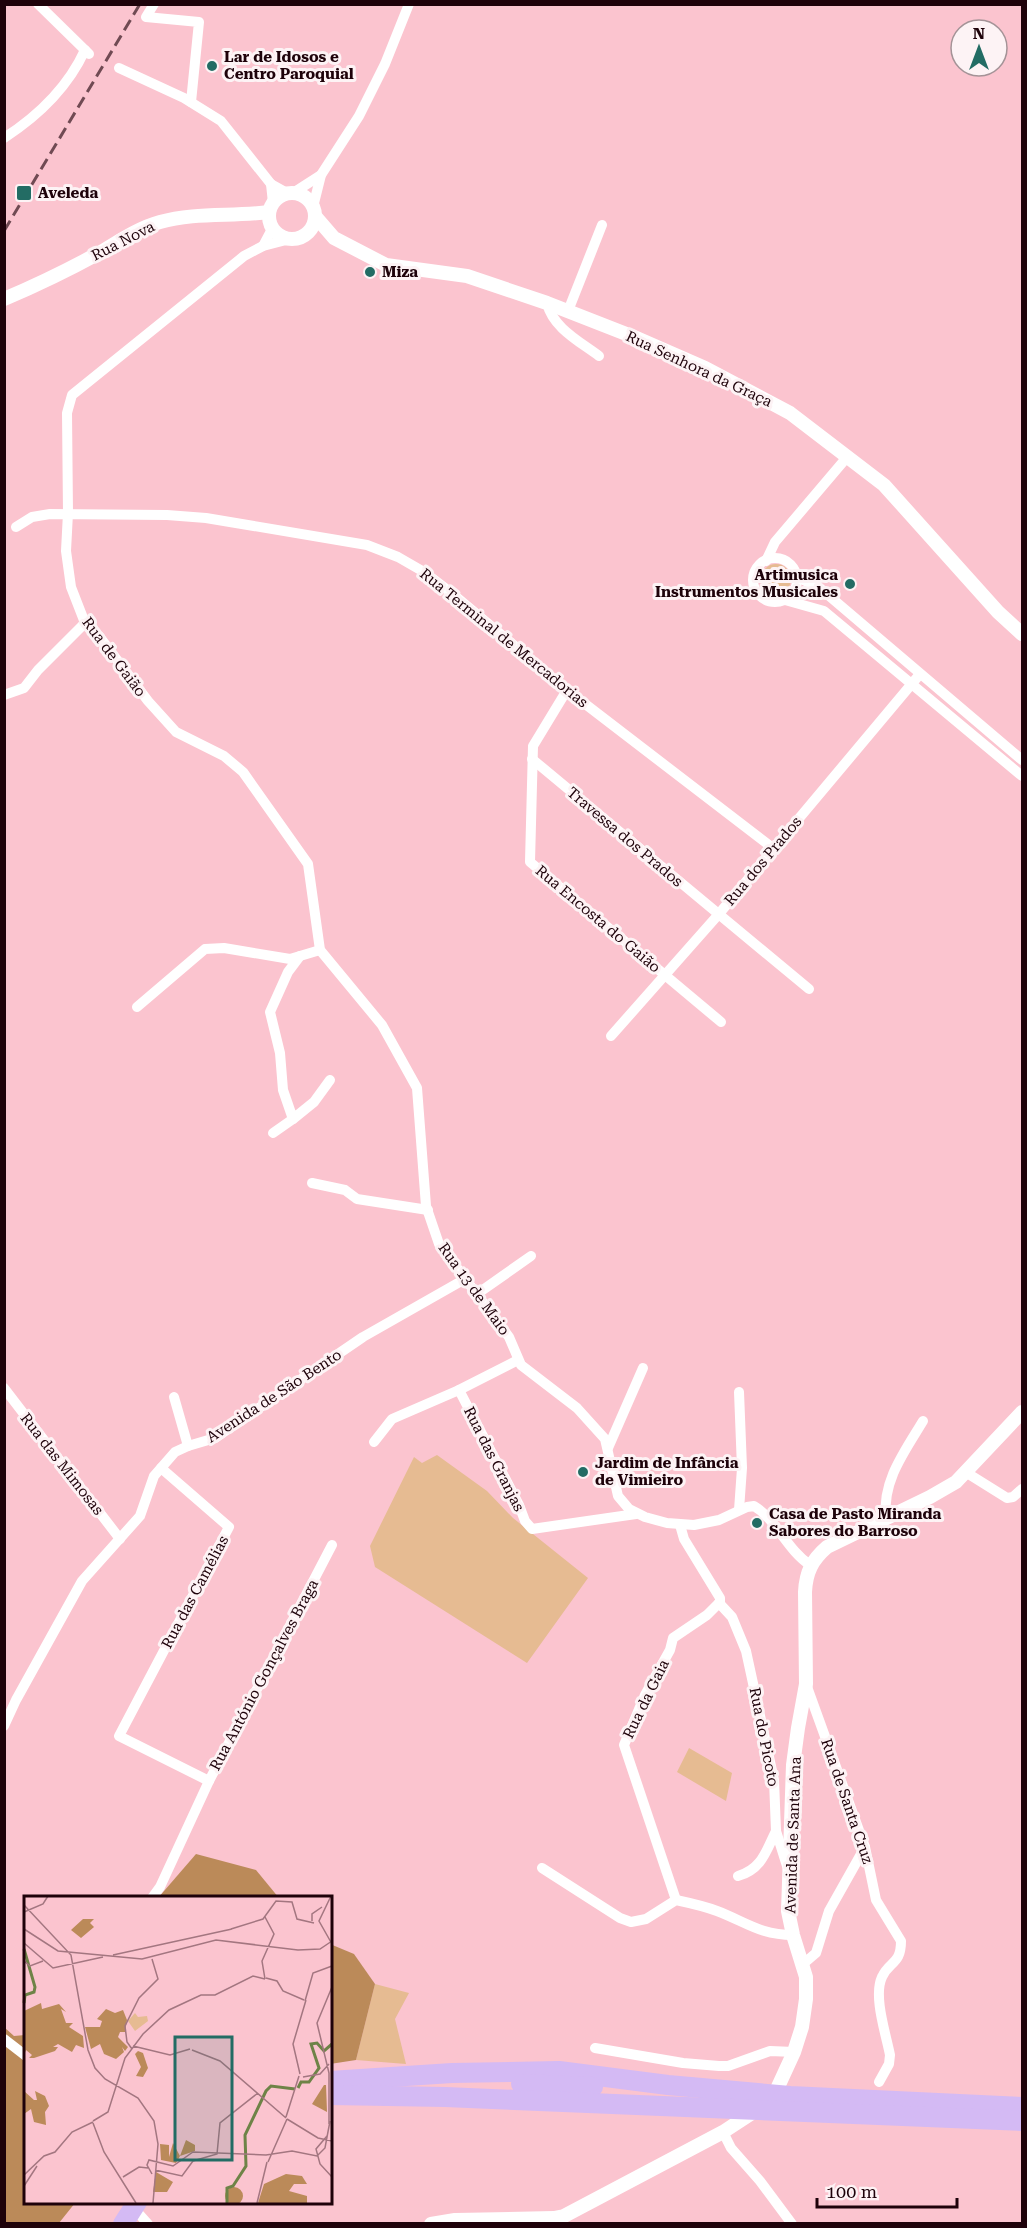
<svg xmlns="http://www.w3.org/2000/svg" width="1027" height="2228" font-family="'Roboto Serif',serif">
  <style>
    .green { fill: #e6bb92 }
    .forest { fill: #bb8a59 }
    .lines { fill: none; stroke-linecap: round; stroke-linejoin: round }
    .minor { stroke: #fff; stroke-width: 10 }
    .tertiary { stroke: #fff; stroke-width: 14 }
    .motorway { stroke: #d4baf4; stroke-width: 20 }
    .rail { stroke: #704a53; stroke-width: 3; stroke-dasharray: 12 6; stroke-linecap: butt }
    .poi-dot { fill: #236c64; stroke: #fdf3f5; stroke-width: 2 }
    .labels { text-anchor: middle; stroke-width: 6; stroke-linejoin: round; paint-order: stroke }
    .poi-label { font-size: 15px; font-weight: bold; fill: #1e020a; stroke: #fdf3f5; text-anchor: start }
    .street-label { font-size: 15px; fill: #1e020a; stroke: #fdf3f5 }
    .inset-river { fill: none; stroke: #6e8347; stroke-width: 3 }
    .inset-road { fill: none; stroke: #a37680; stroke-width: 1.5 }
    .view { fill: #236c64; fill-opacity: 0.15; stroke: #236c64; stroke-width: 3 }
    .inset-edge { fill: none; stroke: #1e020a; stroke-width: 3 }
  </style>
  <rect width="100%" height="100%" fill="#fbc4cf"/>
  <!-- green -->
  <g class="green">
    <circle cx="776" cy="579" r="15"/>
    <polygon points="437,1455 487,1491 513,1518 588,1578 527,1663 375,1567 370,1546 414,1457 422,1463"/>
    <polygon points="689,1748 732,1773 726,1801 677,1772"/>
    <polygon points="375,1984 409,1993 395,2019 406,2064 356,2060"/>
  </g>
  <!-- forest -->
  <g class="forest">
    <polygon points="196,1854 256,1870 279,1898 158,1898"/>
    <polygon points="330,1944 354,1954 375,1984 356,2060 330,2064"/>
    <polygon points="4,2027 14,2036 25,2035 26,2202 75,2203 59,2223 5,2223"/>
  </g>
  <g class="lines">
    <!-- minor -->
    <g class="minor">
      <polyline points="38,4 85,50"/>
      <polyline points="154,4 146,17 199,22 191,102"/>
      <polyline points="119,68 184,98 221,121 271,184 289,194"/>
      <path d="M4,138c34,-22 64,-51 81,-88l4,4"/>
      <polyline points="271,184 273,203"/>
      <polyline points="293,193 321,175"/>
      <polyline points="313,207 321,175 359,116 385,64 409,4"/>
      <path d="M290,239l-27,7 -19,10 -172,139 -5,18 1,100 -2,38 5,36 14,36 14,13 49,65 28,31 48,24 19,16 65,92 12,86 62,75 35,63 9,118 13,38 70,93 12,28 56,43 28,31 13,57 11,13 16,8 22,6 27,2 25,-5 28,-13 7,-1c22,13 33,44 56,59"/>
      <polyline points="263,246 272,229"/>
      <path d="M547,303c6,25 32,38 52,53"/>
      <polyline points="568,311 602,225"/>
      <polyline points="16,527 32,517 50,514 167,515 206,518 367,545 398,557 424,572 454,595 567,690 774,849"/>
      <circle cx="775" cy="580" r="22"/>
      <polyline points="766,561 775,542 848,456"/>
      <polyline points="796,576 821,589 1022,760"/>
      <polyline points="785,600 824,611 1022,776"/>
      <polyline points="567,690 533,746 530,862 721,1022"/>
      <polyline points="4,695 24,688 38,670 85,623"/>
      <polyline points="532,759 809,989"/>
      <polyline points="300,956 288,972 270,1012 280,1053 283,1090 293,1119 314,1102 330,1080"/>
      <polyline points="137,1007 205,949 224,948 290,959 320,950"/>
      <polyline points="611,1036 718,915 920,674"/>
      <polyline points="273,1133 293,1119"/>
      <polyline points="312,1183 345,1190 357,1199 428,1210"/>
      <polyline points="477,1294 531,1256"/>
      <polyline points="4,1388 120,1539"/>
      <polyline points="459,1390 519,1505 525,1521 532,1529 636,1514"/>
      <polyline points="739,1392 742,1468 739,1510"/>
      <polyline points="174,1397 188,1446"/>
      <polyline points="374,1442 392,1419 459,1390 518,1360"/>
      <polyline points="608,1448 643,1368"/>
      <polyline points="161,1468 229,1527 119,1736 209,1781 332,1545"/>
      <polyline points="967,1473 1007,1498 1013,1497 1022,1489"/>
      <path d="M886,1517c-4,-36 19,-66 37,-96"/>
      <polyline points="719,1603 732,1617 746,1651 774,1780 776,1831 787,1866"/>
      <path d="M806,1684l59,163 11,53 25,41c0,24 -12,20 -19,36 -9,19 4,57 8,78l-1,9 -10,18"/>
      <polyline points="4,1726 16,1700 82,1581 140,1516 154,1476 175,1452 188,1446 215,1438 363,1337 465,1279"/>
      <path d="M542,1868l78,50 11,4 15,-3 30,-19c14,3 28,6 41,11 29,11 43,24 76,24"/>
      <path d="M738,1876c24,-7 28,-25 38,-45"/>
      <polyline points="152,1898 160,1887 209,1781"/>
      <polyline points="676,1900 624,1745 645,1695 670,1650 673,1638 707,1615 720,1602 720,1598 684,1539 680,1525"/>
      <polyline points="803,1964 816,1953 829,1911 865,1847"/>
      <polyline points="4,2039 26,2056"/>
      <polyline points="595,2048 683,2063 719,2066 728,2066 770,2051 794,2052"/>
      <polyline points="723,2132 731,2148 760,2181 792,2224"/>
      <polyline points="131,2205 148,2224"/>
    </g>
    <!-- tertiary -->
    <g class="tertiary">
      <circle cx="292" cy="216" r="23"/>
      <polyline points="315,216 334,238 386,265 467,276 547,303 634,337 705,368 790,413 884,485 998,612 1022,634"/>
      <path d="M4,299c33,-14 64,-29 95,-46 19,-11 39,-25 61,-31 35,-10 73,-5 109,-10"/>
      <path d="M431,2224l24,-4 99,-2 10,-2 159,-84 38,-25 16,-18 17,-37 8,-25 4,-28v-22l-13,-42 -5,-24 5,-146 5,-37 8,-44 -1,-92c1,-20 7,-32 22,-45l103,-50 26,-15 66,-70"/>
    </g>
    <!-- motorway -->
    <g class="motorway">
      <polyline points="330,2081 452,2073 559,2071 668,2085 790,2096 1022,2107"/>
      <polyline points="521,2084 593,2087"/>
      <polyline points="330,2095 445,2097 1022,2121"/>
      <polyline points="123,2224 137,2202"/>
    </g>
    <!-- rail -->
    <polyline class="rail" points="4,231 140,4"/>
  </g>
  <!-- markers -->
  <g class="poi-dot">
    <circle cx="212" cy="66" r="6"/>
    <rect x="16" y="185" width="16" height="16" rx="3"/>
    <circle cx="370" cy="272" r="6"/>
    <circle cx="850" cy="584" r="6"/>
    <circle cx="583" cy="1472" r="6"/>
    <circle cx="757" cy="1523" r="6"/>
  </g>
  <g class="labels">
    <!-- poi labels -->
    <g class="poi-label">
      <text x="224" y="62">Lar de Idosos e<tspan x="224" dy="17">Centro Paroquial</tspan></text>
      <text x="38" y="198">Aveleda</text>
      <text x="382" y="277">Miza</text>
      <text x="838" y="580" text-anchor="end">Artimusica<tspan x="838" dy="17">Instrumentos Musicales</tspan></text>
      <text x="595" y="1468">Jardim de Infância<tspan x="595" dy="17">de Vimieiro</tspan></text>
      <text x="769" y="1519">Casa de Pasto Miranda<tspan x="769" dy="17">Sabores do Barroso</tspan></text>
    </g>
    <!-- street labels -->
    <g class="street-label">
      <text transform="translate(123 241) rotate(-27)" y="5">Rua Nova</text>
      <text transform="translate(699 369) rotate(25)" y="5">Rua Senhora da Graça</text>
      <text transform="translate(504 638) rotate(39)" y="5">Rua Terminal de Mercadorias</text>
      <text transform="translate(114 657) rotate(53)" y="5">Rua de Gaião</text>
      <text transform="translate(625 837) rotate(40)" y="5">Travessa dos Prados</text>
      <text transform="translate(763 861) rotate(-50)" y="5">Rua dos Prados</text>
      <text transform="translate(598 919) rotate(40)" y="5">Rua Encosta do Gaião</text>
      <text transform="translate(474 1289) rotate(54)" y="5">Rua 13 de Maio</text>
      <text transform="translate(274 1396) rotate(-33)" y="5">Avenida de São Bento</text>
      <text transform="translate(494 1459) rotate(63)" y="5">Rua das Granjas</text>
      <text transform="translate(62 1464) rotate(52)" y="5">Rua das Mimosas</text>
      <text transform="translate(195 1592) rotate(-62)" y="5">Rua das Camélias</text>
      <text transform="translate(264 1675) rotate(-62)" y="5">Rua António Gonçalves Braga</text>
      <text transform="translate(646 1699) rotate(-64)" y="5">Rua da Gaia</text>
      <text transform="translate(764 1737) rotate(79)" y="5">Rua do Picoto</text>
      <text transform="translate(847 1801) rotate(71)" y="5">Rua de Santa Cruz</text>
      <text transform="translate(793 1835) rotate(-88)" y="5">Avenida de Santa Ana</text>
    </g>
  </g>
  <!-- overview -->
  <g transform="translate(24 1896)">
    <rect width="308" height="308" fill="#fbc4cf"/>
    <path d="M111,117l3,4 9,-1 1,5 -13,10 -7,-10z" fill="#e6bb92"/>
    <path d="M59,23h11l-4,4 4,4 -13,11 -10,-8zM17,107l1,6 17,-5 7,8 -5,-3 5,14h7l-4,4 14,9 1,12 -8,-3 -4,7 -14,-8 -5,3h5l-3,4 -21,7h-5l3,-3 -6,-5 -2,5v-44zM82,113l9,4 8,-3 4,10 -2,12h-5l-2,5 10,10 -3,4 -3,-4 2,5 -8,7 -12,-5 -4,-10 -9,5 -6,-22h15l2,-6 -5,-2zM114,155l5,2 5,15 -5,9 -7,-1 5,-9 -6,-13zM300,189h2l1,27 -15,-8zM0,195l10,9h3l-2,-9 10,5 4,10 -4,6 1,13 -12,-3 -3,-13 -7,5zM162,244l9,5v6l-15,5 -4,7 -15,-3 -1,-16 9,1v12l4,-14 7,13zM132,276l17,10 -6,10h-14zM262,278l16,2 5,8h-13l-5,7 18,5v7h-49l6,-19zM201 300a9 9 0 1 1 18 0a9 9 0 1 1-18 0Z" fill="#bb8a59"/>
    <path class="inset-river" d="M0,53l11,38 -1,5 -9,3 -1,8M274,192l3,-6h8l10,-14 -8,-24 6,-1 7,8 8,-7M203,307v-15l6,-2 13,-20 -1,-31 21,-44 5,-5 24,3"/>
    <path class="inset-road" d="M307,0l-12,25 13,23M0,9l47,50 17,95 7,18 10,11 33,19 16,23 4,23 -5,59M0,16l19,-8 5,-8M241,21l9,17 -12,27 3,18M288,25v-7l10,-7M0,33l34,22 84,8 74,-19 82,10 22,-1 12,-8M207,33l32,-10 13,-18 16,1 5,17 17,4M0,47l29,25 50,-11M89,59l119,-26M0,65l6,5 13,-5M242,82l11,3 6,10 21,9M281,105l8,-28 19,-7M109,150l37,9 20,-6M108,153l-5,-7 -2,-16 14,-28 19,-19 -6,-20M168,154l28,11 66,57M276,178l-7,-30 13,-44M279,181l17,-3 9,-10M262,221l13,-41M263,223l31,19 14,3M69,225l15,-9 17,-54 18,-24 26,-24 32,-15h14l38,-19 12,3M69,227l11,29 32,51M305,228v-51l-12,-50 15,-36M303,240l-11,13 4,15 12,13M244,266l19,-43M131,274l27,6 11,-15 24,-7 3,-31 38,-30M128,278l-5,-9 2,-5 24,6 20,-14 73,3 26,-4 25,5 8,-8 5,-27M0,279l20,-19 11,-4 17,-20 21,-10M99,281l16,-10 9,1M0,290l13,-20M233,307l10,-41"/>
    <path class="view" d="M151,141h57v123h-57z"/>
    <rect width="308" height="308" class="inset-edge"/>
  </g>
  <!-- border -->
  <rect width="1027" height="2228" fill="none" stroke="#1e020a" stroke-width="12"/>
  <!-- north arrow -->
  <g transform="translate(979 48)"><circle r="28" fill="#fdf3f5" stroke="#a49397" stroke-width="1.5"/>
  <path d="M0-4.5L10 22L0 15L-10 22Z" fill="#236c64"/>
  <text y="-9" font-size="16" font-weight="bold" text-anchor="middle" fill="#1e020a">N</text>
  </g>
  <!-- scale -->
  <path d="M817 2198v9h140v-9" fill="none" stroke="#1e020a" stroke-width="3"/>
  <text x="826" y="2198" font-size="18" fill="#1e020a" stroke="#fdf3f5" stroke-width="4.5" paint-order="stroke">100 m</text>
</svg>
